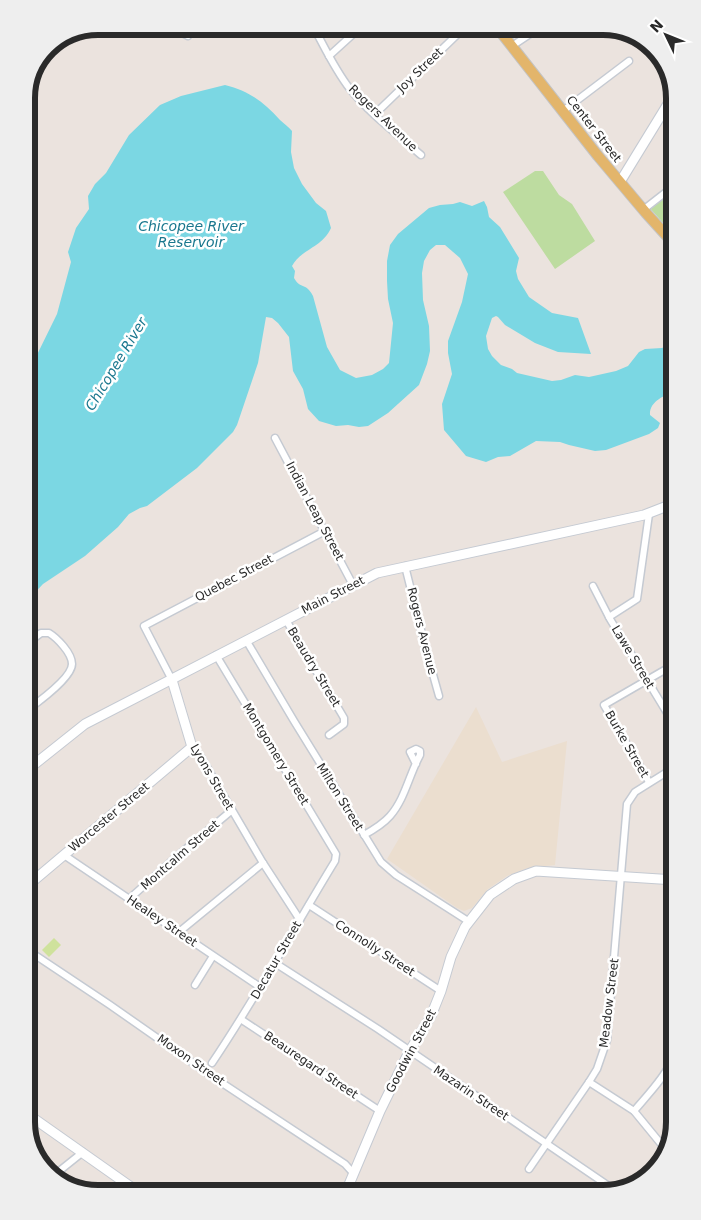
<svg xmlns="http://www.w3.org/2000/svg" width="701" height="1220" font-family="'DejaVu Sans',sans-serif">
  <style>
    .education { fill: #ebdecf }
    .green { fill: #bddca0 }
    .pitch { fill: #cfe29c }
    .water { fill: #7bd7e3 }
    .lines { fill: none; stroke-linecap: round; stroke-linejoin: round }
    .street-casing { stroke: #c5cad2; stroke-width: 9 }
    .secondary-casing { stroke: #c5cad2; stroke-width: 11 }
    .primary-casing { stroke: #c3c3c3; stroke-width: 12 }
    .street { stroke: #fff; stroke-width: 6 }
    .secondary { stroke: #fff; stroke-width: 9 }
    .primary { stroke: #e3b56b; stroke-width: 10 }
    .labels { text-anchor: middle; stroke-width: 5; stroke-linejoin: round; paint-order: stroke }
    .street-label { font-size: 12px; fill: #2a2a2a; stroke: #fff }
    .water-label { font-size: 14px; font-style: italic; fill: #1a778e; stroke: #fff }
    .rim { fill: none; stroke: #2a2a2a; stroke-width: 6 }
  </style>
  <rect width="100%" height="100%" fill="#ebe3de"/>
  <!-- education -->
  <polygon class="education" points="476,707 502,762 567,741 555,865 528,868 507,876 488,889 472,908 464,911 457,908 387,859"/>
  <!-- green -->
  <g class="green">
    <polygon points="535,171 543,171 559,195 572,204 595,241 555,269 503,192"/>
    <polygon points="675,187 675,236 648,206"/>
  </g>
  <!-- pitch -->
  <polygon class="pitch" points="54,938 61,945 49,957 42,950"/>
  <!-- water -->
  <path class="water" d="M225,85c24,6 39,17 55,35 4,4 9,7 12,11l-1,21 3,16 8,16 14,19 10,8 5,17c-9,20 -30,21 -39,38l3,5 -1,7c7,12 12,4 19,18l14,51 13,23 16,8 16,-3 11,-6 6,-6 4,-40 -5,-24 -1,-18v-20l3,-16 8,-11 31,-26 11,-3 13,-1 7,-2 12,4 12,-5 3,6 2,10 11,10 19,31 -3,13 2,8 11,18 23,16 26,5 13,36 -33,-2 -23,-9 -30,-18 -7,-8 -2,-1 -4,2 -6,18 2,13 4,7 9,9 11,4 5,4 35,8 9,-1 14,-5 14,2 27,-6 12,-5 11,-14 6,-3 17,-1 13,-6v48c-10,6 -26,11 -25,25l10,8 -2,5 -9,6 -43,16 -11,1 -26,-6 -9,-3 -24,-1 -26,15 -12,1 -12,5 -20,-6 -22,-26 -2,-26 10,-30 -4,-21v-12l14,-39 6,-28 -8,-16 -15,-13h-9l-6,5 -6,11 -2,12 1,27 6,26 1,25 -3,13 -8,21 -31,28 -20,13 -9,1 -11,-2 -12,1 -17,-5 -11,-12 -5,-20 -10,-18 -4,-34 -11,-14 -6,-5 -6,-1 -8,46 -21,62 -4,7 -36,36 -50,38 -7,2 -11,6 -11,13 -33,29 -42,28 -17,18v-231l5,-4 26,-53 14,-52 -3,-10 8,-24 13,-19 -1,-13 7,-12 11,-11 23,-38 31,-30 21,-9z"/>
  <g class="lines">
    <defs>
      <g id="street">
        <polyline points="169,26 188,36"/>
        <path d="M313,26c12,22 22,44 37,63 20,25 47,45 71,66"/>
        <polyline points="512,46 542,26"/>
        <polyline points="329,56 362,26"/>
        <polyline points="563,111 629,61"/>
        <polyline points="375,114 466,26"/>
        <polyline points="643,210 675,185"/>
        <polyline points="275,438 353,585"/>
        <polyline points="405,566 425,646 439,696"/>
        <polyline points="593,586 610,619 675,726"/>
        <polyline points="609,617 637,599 649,514"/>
        <polyline points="286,620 344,718 344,724 329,735"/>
        <polyline points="246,640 294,721 381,862 396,875 468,921"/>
        <polyline points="172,680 144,626 325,531"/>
        <path d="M26,711c11,-8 46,-33 46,-47 0,-11 -15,-26 -23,-31h-8l-15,11"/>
        <polyline points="192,747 201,757 263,863 300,920"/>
        <polyline points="649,782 604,705 675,664"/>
        <path d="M364,835c9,-5 19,-11 26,-19 15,-17 19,-41 30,-61v-4l-4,-2 -6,3 6,12"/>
        <polyline points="64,855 260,987"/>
        <polyline points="129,899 175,858 231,811"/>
        <polyline points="309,905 441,991"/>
        <polyline points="179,932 263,863"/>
        <polyline points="26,949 110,1005 213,1077 345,1164 354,1174"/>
        <polyline points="275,963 378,1029 616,1191"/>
        <polyline points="195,985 213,956"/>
        <polyline points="242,1020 380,1111"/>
        <path d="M212,1063c44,-65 82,-135 123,-202l1,-7 -120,-199"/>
        <polyline points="589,1082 634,1111 666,1150"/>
        <path d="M634,1111c10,-12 33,-36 37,-50 3,-13 -3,-26 4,-38"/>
        <polyline points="529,1169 589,1082 597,1069 607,1040 627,804 635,792 675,767"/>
        <polyline points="53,1176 83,1152"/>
      </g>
      <g id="secondary">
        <polyline points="620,182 674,94"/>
        <polyline points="26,771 85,724 377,573 644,515 675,503"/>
        <polyline points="26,887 192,747 172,680"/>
        <polyline points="26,1113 141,1194"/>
        <polyline points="345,1194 380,1111 409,1052 431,1016 441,991 451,957 465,927 490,895 514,879 536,871 675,880"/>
      </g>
      <polyline id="primary" points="496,26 598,156 646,213 675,245"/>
    </defs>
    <!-- street casing -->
    <use href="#street" class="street-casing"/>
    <!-- secondary casing -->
    <use href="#secondary" class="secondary-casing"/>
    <!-- primary casing -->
    <use href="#primary" class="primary-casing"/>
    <!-- street -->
    <use href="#street" class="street"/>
    <!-- secondary -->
    <use href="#secondary" class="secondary"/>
    <!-- primary -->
    <use href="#primary" class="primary"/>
  </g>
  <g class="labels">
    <!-- street labels -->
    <g class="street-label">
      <text transform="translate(420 70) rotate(-44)" y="4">Joy Street</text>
      <text transform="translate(383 118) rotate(44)" y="4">Rogers Avenue</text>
      <text transform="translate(594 129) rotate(52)" y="4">Center Street</text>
      <text transform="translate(315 511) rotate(62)" y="4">Indian Leap Street</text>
      <text transform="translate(234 578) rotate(-28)" y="4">Quebec Street</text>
      <text transform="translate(333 595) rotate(-27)" y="4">Main Street</text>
      <text transform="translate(422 631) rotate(76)" y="4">Rogers Avenue</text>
      <text transform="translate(633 657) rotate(59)" y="4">Lawe Street</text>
      <text transform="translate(314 667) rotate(59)" y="4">Beaudry Street</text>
      <text transform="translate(627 744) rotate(60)" y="4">Burke Street</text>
      <text transform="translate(276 754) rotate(59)" y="4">Montgomery Street</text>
      <text transform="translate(212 777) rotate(60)" y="4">Lyons Street</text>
      <text transform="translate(340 797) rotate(58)" y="4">Milton Street</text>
      <text transform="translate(109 817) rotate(-40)" y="4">Worcester Street</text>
      <text transform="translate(180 855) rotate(-41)" y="4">Montcalm Street</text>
      <text transform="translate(162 921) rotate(34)" y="4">Healey Street</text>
      <text transform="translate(375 948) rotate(33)" y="4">Connolly Street</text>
      <text transform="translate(276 960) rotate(-60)" y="4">Decatur Street</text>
      <text transform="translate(609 1003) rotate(-83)" y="4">Meadow Street</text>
      <text transform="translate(411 1051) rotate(-62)" y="4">Goodwin Street</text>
      <text transform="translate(191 1060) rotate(35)" y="4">Moxon Street</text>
      <text transform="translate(311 1065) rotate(34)" y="4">Beauregard Street</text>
      <text transform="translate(471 1093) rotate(34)" y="4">Mazarin Street</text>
    </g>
    <!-- water labels -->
    <g class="water-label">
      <text x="191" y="231">Chicopee River<tspan x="191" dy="16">Reservoir</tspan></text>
      <text transform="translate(116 364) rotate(-59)" y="5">Chicopee River</text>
    </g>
  </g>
  <!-- crop -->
  <path d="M0 0H701V1220H0ZM98 35H603A63 63 0 0 1 666 98V1122A63 63 0 0 1 603 1185H98A63 63 0 0 1 35 1122V98A63 63 0 0 1 98 35Z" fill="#eee" fill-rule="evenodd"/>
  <path class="rim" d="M98 35H603A63 63 0 0 1 666 98V1122A63 63 0 0 1 603 1185H98A63 63 0 0 1 35 1122V98A63 63 0 0 1 98 35Z"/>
  <!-- north arrow -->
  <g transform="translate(666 35) rotate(313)" stroke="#ffffff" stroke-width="4" paint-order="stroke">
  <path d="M0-4L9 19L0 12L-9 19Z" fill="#2a2a2a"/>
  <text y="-8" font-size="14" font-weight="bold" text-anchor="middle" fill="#2a2a2a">N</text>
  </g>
</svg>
